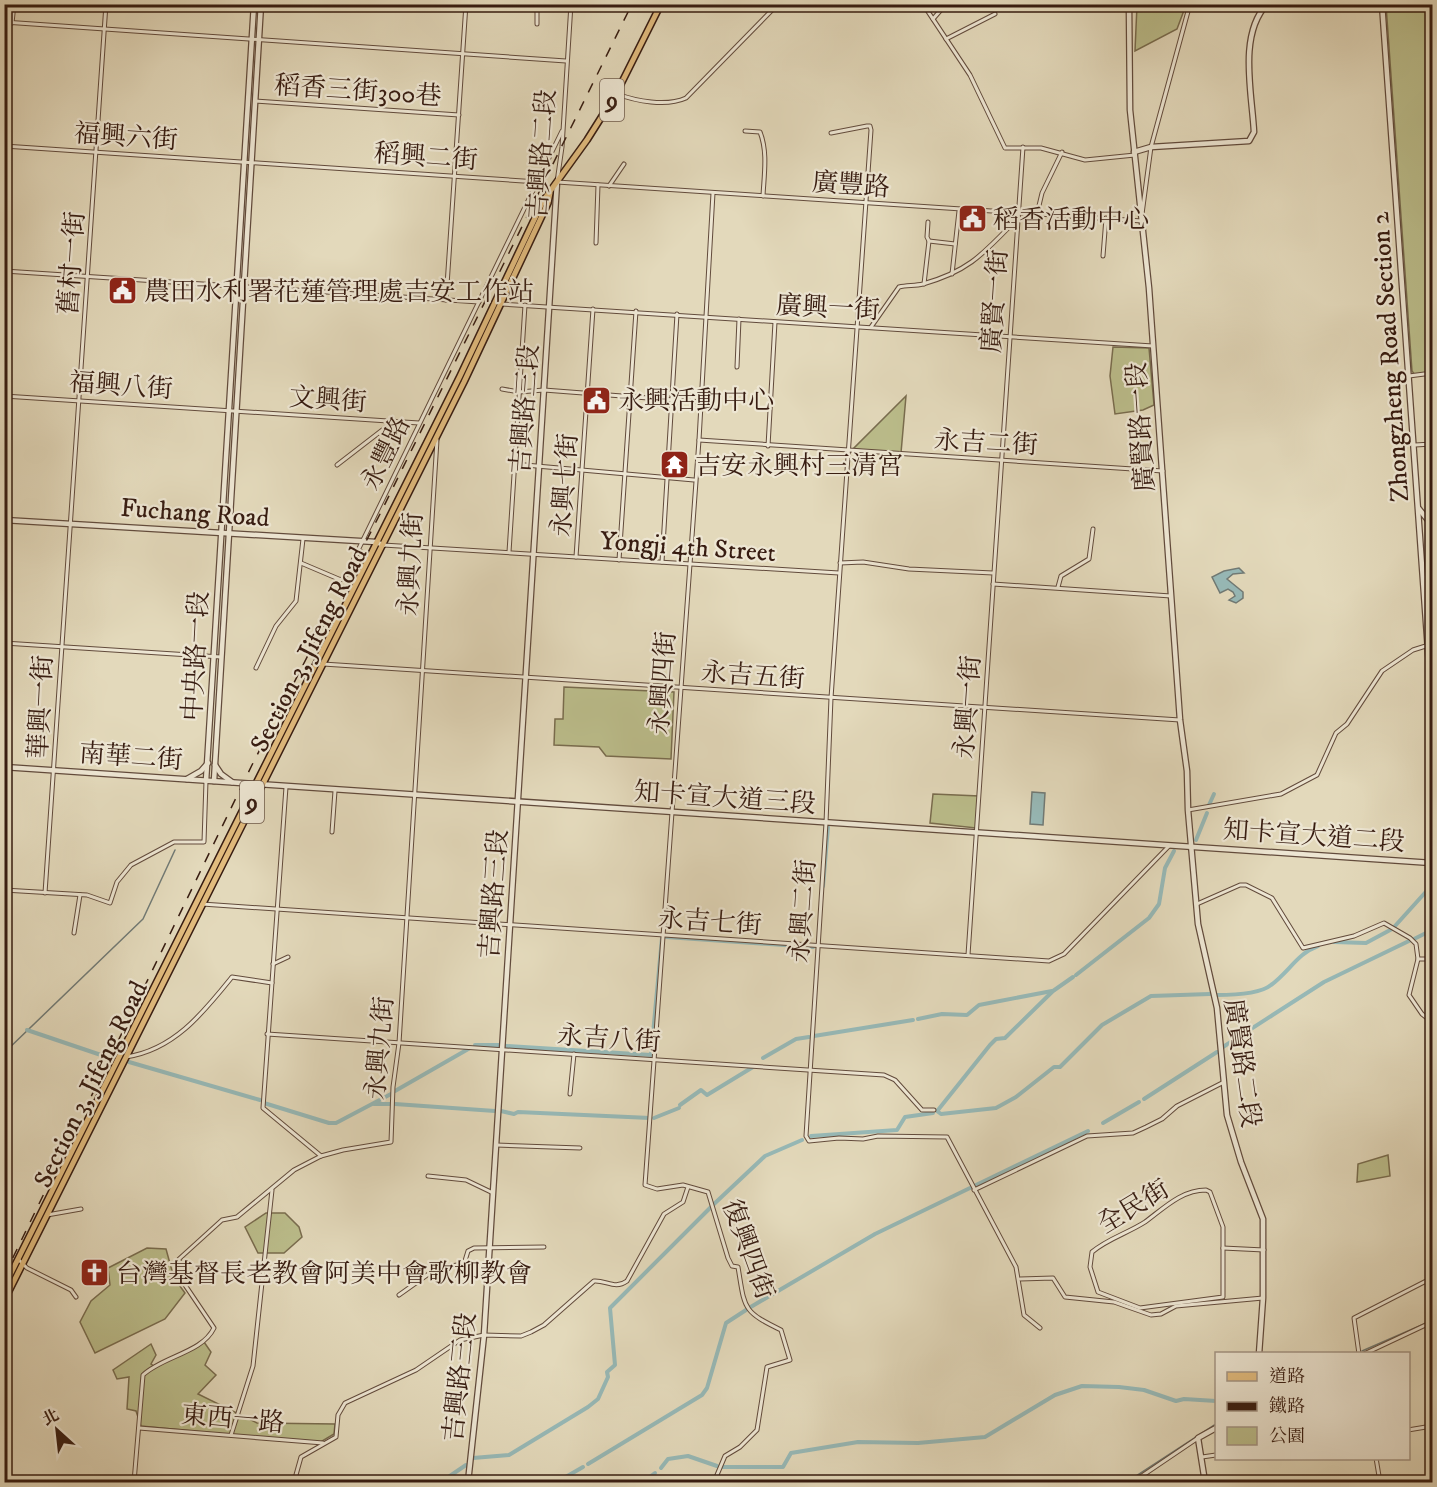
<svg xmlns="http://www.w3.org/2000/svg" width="1437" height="1487" font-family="'IM FELL DW Pica','Noto Serif TC',serif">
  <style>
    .green { fill: #bbbd8b; stroke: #796c4e; stroke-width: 1.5 }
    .water { fill: #97b9b7; stroke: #717a75; stroke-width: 1.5 }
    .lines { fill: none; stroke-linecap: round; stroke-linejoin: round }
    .stream { stroke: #717a75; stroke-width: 1.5 }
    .canal { stroke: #97b9b7; stroke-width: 4 }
    .minor-casing { stroke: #624b3c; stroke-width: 5 }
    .tertiary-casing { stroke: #624b3c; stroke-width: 7 }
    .primary-casing { stroke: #371c11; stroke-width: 8 }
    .minor { stroke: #ede6d3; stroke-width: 3 }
    .tertiary { stroke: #ede6d3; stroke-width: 4.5 }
    .primary { stroke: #e2bc7e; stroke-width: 5 }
    .rail { stroke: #371c11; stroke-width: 1.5; stroke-dasharray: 10 10; stroke-linecap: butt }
    .labels { text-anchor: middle; stroke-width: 4.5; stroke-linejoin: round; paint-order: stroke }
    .shield { fill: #ede6d3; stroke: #6e594b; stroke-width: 1.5 }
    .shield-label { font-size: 24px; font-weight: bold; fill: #371c11 }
    .street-label { font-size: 26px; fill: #371c11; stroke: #ede6d3 }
    .poi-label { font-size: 26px; fill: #371c11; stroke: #ede6d3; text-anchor: start }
  </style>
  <rect width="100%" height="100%" fill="#e3d9bb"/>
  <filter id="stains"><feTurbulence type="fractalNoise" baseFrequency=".00333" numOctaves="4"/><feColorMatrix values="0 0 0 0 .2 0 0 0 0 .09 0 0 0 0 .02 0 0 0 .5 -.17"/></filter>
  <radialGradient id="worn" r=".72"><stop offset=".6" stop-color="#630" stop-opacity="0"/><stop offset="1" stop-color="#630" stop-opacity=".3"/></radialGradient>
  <!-- green -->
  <g class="green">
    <polygon points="1137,5 1137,4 1186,5 1177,29 1135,51"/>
    <polygon points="1386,5 1432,5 1432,373 1415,375 1412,371"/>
    <polygon points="1113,347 1149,348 1154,405 1143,410 1115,414 1110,376"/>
    <polygon points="906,396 901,453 853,449"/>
    <polygon points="564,687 674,692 671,759 606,756 599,747 554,745 555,719 563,719"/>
    <polygon points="933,794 979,796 976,828 930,823"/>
    <polygon points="1388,1155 1390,1176 1357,1182 1358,1164"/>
    <polygon points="266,1213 285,1213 299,1227 302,1237 284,1253 258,1253 245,1227"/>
    <polygon points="147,1248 166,1249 174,1278 185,1293 165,1319 95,1353 80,1322 91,1301 110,1285 108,1268"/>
    <polygon points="204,1342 211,1352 205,1365 216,1375 198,1394 257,1423 335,1424 334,1434 319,1443 141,1426 136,1411 127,1409 129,1377 117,1379 113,1370 151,1344 156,1355 151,1364 154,1366"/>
  </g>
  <!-- water -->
  <g class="water">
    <polygon points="1239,568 1244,573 1233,574 1227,579 1243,592 1243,598 1236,603 1229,600 1235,596 1233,592 1228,589 1220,593 1212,577 1224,571"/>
    <polygon points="1032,792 1045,793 1043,825 1030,824"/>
  </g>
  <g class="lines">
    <!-- stream -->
    <g class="stream">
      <polyline points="4,1053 143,919 175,850"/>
      <polyline points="1362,1351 1431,1321"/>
      <polyline points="1127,1482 1216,1424"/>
    </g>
    <!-- canal -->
    <g class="canal">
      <polyline points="1209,805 1214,794"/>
      <polyline points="1196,840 1207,813"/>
      <polyline points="823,886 828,827"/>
      <polyline points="1395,926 1432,885"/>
      <polyline points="666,937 813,947"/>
      <polyline points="1414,939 1432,930"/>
      <polyline points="1334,942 1366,943 1392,929"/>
      <polyline points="1076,975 1149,918 1159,904 1165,868 1174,851"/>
      <path d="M1216,995c14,0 44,-1 55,-10 17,-12 27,-32 47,-39"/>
      <polyline points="918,1019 942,1014 967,1015 979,1005 1052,991"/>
      <polyline points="27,1030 101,1055"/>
      <polyline points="814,1036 913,1020"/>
      <polyline points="475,1045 499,1045"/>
      <polyline points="506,1046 651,1055 662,938"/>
      <polyline points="1223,1047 1324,982 1411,940"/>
      <polyline points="104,1055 109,1057"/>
      <polyline points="763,1058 796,1039 809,1037"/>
      <polyline points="129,1062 260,1100"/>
      <polyline points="395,1091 470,1048"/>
      <polyline points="1144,1099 1217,1052"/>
      <polyline points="264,1103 329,1123 336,1123 391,1094"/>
      <polyline points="374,1104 391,1104"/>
      <polyline points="395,1104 495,1111"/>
      <polyline points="680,1105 701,1090 707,1095 753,1067"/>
      <polyline points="938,1110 990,1045 996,1039 1005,1038 1053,991 1073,977"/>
      <polyline points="501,1111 514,1114 518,1112 650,1118"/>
      <polyline points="937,1111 941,1114 996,1108 1016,1097 1054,1067 1060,1067 1102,1025 1151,996 1210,994"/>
      <polyline points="654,1118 679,1108"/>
      <polyline points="1103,1123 1139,1102"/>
      <polyline points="811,1136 897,1130 905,1117 933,1113"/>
      <polyline points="974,1186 1088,1131"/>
      <polyline points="714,1204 765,1156 802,1140"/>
      <polyline points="749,1308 875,1234 970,1188"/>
      <polyline points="473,1458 509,1455 588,1407 598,1399 608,1377 607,1372 615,1365 610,1308 713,1205"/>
      <polyline points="588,1464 702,1395 707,1388 726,1323 746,1310"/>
      <polyline points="721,1467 783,1467 791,1453 858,1442 918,1443 985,1437 1055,1395 1082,1386 1119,1387 1144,1390 1176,1401 1184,1399 1216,1401"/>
      <polyline points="661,1468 668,1459 688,1456 717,1466"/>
      <polyline points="441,1482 466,1465"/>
      <polyline points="557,1482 583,1467"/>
      <polyline points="643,1482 655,1473"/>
    </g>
    <defs>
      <g id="minor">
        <polyline points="537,4 537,24"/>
        <polyline points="571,4 562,147 557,182 1142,221"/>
        <polyline points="923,4 970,75 1005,148 1041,148 1085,160 1135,155"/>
        <polyline points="933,19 946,4"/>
        <polyline points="4,22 566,61"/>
        <polyline points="12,23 14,4"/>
        <polyline points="946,39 995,14"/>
        <path d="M617,94c19,7 49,13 69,4l92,-94"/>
        <polyline points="255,101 459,115"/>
        <path d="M745,131l15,1c8,20 4,43 3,64"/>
        <polyline points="831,133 867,126 870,126 871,130 831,698 826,823 806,1136 809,1141 839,1138 863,1139 878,1136 947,1137 1016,1267 1024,1315 1040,1328"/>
        <polyline points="4,146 538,182"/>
        <polyline points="609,186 624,164"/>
        <path d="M713,193l-14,247 -54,745 12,4 26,-4 25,7 20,66 4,8 6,1c7,42 4,44 43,63l9,30 -23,7 -10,63 -17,17 -15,9 -11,26"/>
        <polyline points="1037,214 1042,193 1062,152"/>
        <polyline points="1142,214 1151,147 1190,4"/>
        <polyline points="929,241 955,244"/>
        <polyline points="596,243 598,185"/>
        <polyline points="1103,256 1106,218"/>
        <polyline points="4,271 479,302"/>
        <polyline points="952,274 959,211"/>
        <polyline points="924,284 929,241 927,237 928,222"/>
        <polyline points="446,300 466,4"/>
        <polyline points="501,304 1153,346"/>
        <path d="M871,327l28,-40c8,-2 16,-1 24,-3 46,-13 60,-30 93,-64"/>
        <polyline points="737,367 739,319"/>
        <polyline points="1409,376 1432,373"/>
        <polyline points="502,389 519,392 544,390 700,402"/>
        <polyline points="4,396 419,423"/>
        <polyline points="699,440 1163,471"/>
        <polyline points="1415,445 1432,444"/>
        <polyline points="768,446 775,322"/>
        <polyline points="514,464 694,480"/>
        <polyline points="337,465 394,421"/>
        <polyline points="383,545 839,573"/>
        <polyline points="509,552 525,305"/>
        <polyline points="576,557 593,309"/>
        <polyline points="619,560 636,311"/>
        <polyline points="662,562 677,314"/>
        <polyline points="301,563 341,580 346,575 562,131"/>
        <polyline points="840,563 863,562 909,569 993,573"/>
        <polyline points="993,584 1171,596"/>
        <polyline points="1058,587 1061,576 1089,559 1093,529"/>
        <polyline points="4,643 221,657"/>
        <polyline points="323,664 1180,720"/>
        <polyline points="256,668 276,626 296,601 303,539"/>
        <polyline points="286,787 263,1108 321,1156"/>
        <polyline points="1188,810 1281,794 1317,775 1336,733 1347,724 1382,671 1413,650 1432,644"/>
        <polyline points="332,832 335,791"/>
        <polyline points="4,890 87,895 110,903 117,882 131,865 174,842 204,842 206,781"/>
        <polyline points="45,893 106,4"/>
        <polyline points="202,904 1049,961 1064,954 1169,846"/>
        <polyline points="1197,904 1240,885 1246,885 1272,898 1303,948 1354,936 1384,923 1410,938 1416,944 1418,959 1409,995 1422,1014 1432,1022"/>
        <polyline points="74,933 80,895"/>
        <polyline points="968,955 1023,147"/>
        <polyline points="1418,959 1432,959"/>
        <polyline points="273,964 288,957"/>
        <polyline points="267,1034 884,1075 895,1080 922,1110 934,1110"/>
        <path d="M126,1057c48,-7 77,-44 106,-80l40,6"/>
        <polyline points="570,1094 574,1054"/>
        <polyline points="496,1145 580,1148"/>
        <polyline points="428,1176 466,1180 493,1193"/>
        <polyline points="974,1190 1087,1136 1133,1133 1146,1127 1162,1119 1177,1106 1224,1082"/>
        <path d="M1206,1190l4,2 13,35v70l-83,11 -42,-16 -8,-25 2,-15c15,-13 36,-19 53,-30 18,-13 36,-32 61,-32z"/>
        <polyline points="47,1215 81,1209"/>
        <polyline points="1223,1248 1264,1250"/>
        <polyline points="18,1259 27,1268 71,1290 76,1297"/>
        <polyline points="1020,1279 1053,1278 1065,1297 1114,1302 1151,1315 1161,1314 1176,1306 1263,1298"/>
        <polyline points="399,1295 437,1268 464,1264 468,1251 474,1248 544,1247"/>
        <polyline points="1432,1322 1432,1300"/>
        <polyline points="1359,1354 1354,1318 1432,1278"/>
        <polyline points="1364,1354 1432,1322"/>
        <polyline points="139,1428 323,1443"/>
        <polyline points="1408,1430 1432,1426"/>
        <polyline points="231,1435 253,1366 272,1190"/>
        <polyline points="1202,1457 1216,1455"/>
        <polyline points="1376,1458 1380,1482"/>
        <path d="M134,1482l9,-107c20,-19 59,-22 71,-47l-33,-49 -2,-20 43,-39 15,-3 57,-47 27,-14 22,-6 48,-8 2,-55 6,-44 38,-603"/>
        <path d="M294,1482l7,-25 35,-20 2,-22 7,-12 71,-33 44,-30 24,-5 37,1 10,-4 13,-7 50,-44c12,-1 21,9 33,0l37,-67 19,-12 5,-15"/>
        <polyline points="1133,1482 1198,1438"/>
      </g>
      <g id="tertiary">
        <polyline points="1129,4 1130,110 1149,288 1180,720 1187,771 1188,810 1198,924 1217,1008 1227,1115 1241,1162 1263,1219 1263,1298 1259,1354"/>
        <polyline points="1382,4 1432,707"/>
        <path d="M1134,152l17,-5 98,-6 5,-9c-2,-39 -16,-97 13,-128"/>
        <polyline points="1419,509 1432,525"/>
        <polyline points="4,520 376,542 383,545"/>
        <polyline points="215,765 221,774 232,782"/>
        <polyline points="4,767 1432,863"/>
        <polyline points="187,779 201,771 208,763"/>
        <polyline points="206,781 254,4"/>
        <polyline points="214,781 261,4"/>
        <polyline points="468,1482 484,1335 557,182"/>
        <polyline points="1205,1482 1198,1438 1216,1428"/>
      </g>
      <g id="primary">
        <polyline points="4,1287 460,376 543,201 587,140 616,94 661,4"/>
        <polyline points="4,1301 464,382 548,203 550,193"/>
      </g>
    </defs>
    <!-- minor casing -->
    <use href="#minor" class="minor-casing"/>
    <!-- tertiary casing -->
    <use href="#tertiary" class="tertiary-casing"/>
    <!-- primary casing -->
    <use href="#primary" class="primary-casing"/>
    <!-- minor -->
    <use href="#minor" class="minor"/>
    <!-- tertiary -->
    <use href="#tertiary" class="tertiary"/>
    <!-- primary -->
    <use href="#primary" class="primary"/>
    <!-- rail -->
    <polyline class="rail" points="4,1276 252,765 380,514 632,4"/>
  </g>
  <!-- icons -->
  <defs>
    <symbol id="civic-square" viewBox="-11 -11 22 22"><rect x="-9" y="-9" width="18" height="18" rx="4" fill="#8f2418" stroke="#ede6d3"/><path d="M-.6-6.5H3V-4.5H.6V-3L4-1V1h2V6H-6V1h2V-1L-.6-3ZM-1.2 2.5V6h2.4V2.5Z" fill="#fff"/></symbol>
    <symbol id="temple-square" viewBox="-11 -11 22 22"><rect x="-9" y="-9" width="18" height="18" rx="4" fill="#8f2418" stroke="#ede6d3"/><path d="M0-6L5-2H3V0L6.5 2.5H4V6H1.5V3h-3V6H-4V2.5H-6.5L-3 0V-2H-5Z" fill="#fff"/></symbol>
    <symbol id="church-square" viewBox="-11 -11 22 22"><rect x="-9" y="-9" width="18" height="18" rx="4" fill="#8f2418" stroke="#ede6d3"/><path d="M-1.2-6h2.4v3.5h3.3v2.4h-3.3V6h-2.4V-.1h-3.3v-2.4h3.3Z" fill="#fff"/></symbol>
  </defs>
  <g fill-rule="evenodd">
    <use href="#civic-square" x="956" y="202" width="33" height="33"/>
    <use href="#civic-square" x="106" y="274" width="33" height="33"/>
    <use href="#civic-square" x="580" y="384" width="33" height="33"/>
    <use href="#temple-square" x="658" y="448" width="33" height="33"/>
    <use href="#church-square" x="78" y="1256" width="33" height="33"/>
  </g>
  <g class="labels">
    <!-- shield labels -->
    <g class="shield">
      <rect x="600" y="79" width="24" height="42" rx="4.5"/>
      <rect x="240" y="781" width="24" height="42" rx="4.5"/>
    </g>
    <g class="shield-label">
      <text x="612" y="108">9</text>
      <text x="252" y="810">9</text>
    </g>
    <!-- street labels -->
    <g class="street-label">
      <text transform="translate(358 90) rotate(4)" y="9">稻香三街300巷</text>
      <text transform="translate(126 136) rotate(4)" y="9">福興六街</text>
      <text transform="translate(541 154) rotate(-86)" y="9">吉興路二段</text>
      <text transform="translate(426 156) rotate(4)" y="9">稻興二街</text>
      <text transform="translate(851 184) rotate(4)" y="9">廣豐路</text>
      <text transform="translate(71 263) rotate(-86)" y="9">舊村一街</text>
      <text transform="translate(994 301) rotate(-86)" y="9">廣賢一街</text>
      <text transform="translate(828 307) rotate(3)" y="9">廣興一街</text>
      <text transform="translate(1389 357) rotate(-94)" y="9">Zhongzheng Road Section 2</text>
      <text transform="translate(121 385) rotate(4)" y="9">福興八街</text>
      <text transform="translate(328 399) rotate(4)" y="9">文興街</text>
      <text transform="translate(524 409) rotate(-86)" y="9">吉興路三段</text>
      <text transform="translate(1140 427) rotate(-94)" y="9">廣賢路一段</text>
      <text transform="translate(986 442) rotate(3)" y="9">永吉二街</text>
      <text transform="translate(385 453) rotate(-64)" y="9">永豐路</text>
      <text transform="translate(564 485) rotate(-86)" y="9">永興七街</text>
      <text transform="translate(195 512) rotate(4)" y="9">Fuchang Road</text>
      <text transform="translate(688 546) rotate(4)" y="9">Yongji 4th Street</text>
      <text transform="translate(410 564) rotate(-87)" y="9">永興九街</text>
      <text transform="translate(308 649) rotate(-63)" y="9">Section 3, Jifeng Road</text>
      <text transform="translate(195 656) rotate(-87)" y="9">中央路一段</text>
      <text transform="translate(753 675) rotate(4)" y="9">永吉五街</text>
      <text transform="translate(662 683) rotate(-86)" y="9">永興四街</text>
      <text transform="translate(40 707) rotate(-87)" y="9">華興一街</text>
      <text transform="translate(967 707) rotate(-86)" y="9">永興一街</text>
      <text transform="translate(131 756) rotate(4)" y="9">南華二街</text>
      <text transform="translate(725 797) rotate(4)" y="9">知卡宣大道三段</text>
      <text transform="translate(1314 835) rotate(4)" y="9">知卡宣大道二段</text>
      <text transform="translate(493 894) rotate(-86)" y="9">吉興路三段</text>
      <text transform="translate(802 911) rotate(-86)" y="9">永興二街</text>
      <text transform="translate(710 921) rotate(4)" y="9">永吉七街</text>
      <text transform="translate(609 1038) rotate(4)" y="9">永吉八街</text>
      <text transform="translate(379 1048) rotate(-85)" y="9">永興九街</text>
      <text transform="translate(1243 1063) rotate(82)" y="9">廣賢路二段</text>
      <text transform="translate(90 1084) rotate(-64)" y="9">Section 3, Jifeng Road</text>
      <text transform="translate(1133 1206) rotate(-31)" y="9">全民街</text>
      <text transform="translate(749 1249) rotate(70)" y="9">復興四街</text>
      <text transform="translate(459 1377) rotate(-84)" y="9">吉興路三段</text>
      <text transform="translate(233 1418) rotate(5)" y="9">東西一路</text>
    </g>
    <!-- poi labels -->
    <g class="poi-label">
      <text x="993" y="228">稻香活動中心</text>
      <text x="144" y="300">農田水利署花蓮管理處吉安工作站</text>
      <text x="618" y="409">永興活動中心</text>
      <text x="695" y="474">吉安永興村三清宮</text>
      <text x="116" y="1282">台灣基督長老教會阿美中會歌柳教會</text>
    </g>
  </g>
  <!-- margin -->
  <rect width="1437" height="1487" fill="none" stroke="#e3d9bb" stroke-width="24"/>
  <rect x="6" y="6" width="1425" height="1475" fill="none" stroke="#371c11" stroke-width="3"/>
  <rect x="12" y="12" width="1413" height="1463" fill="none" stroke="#371c11" stroke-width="1.5"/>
  <!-- legend -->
  <rect x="1215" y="1352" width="195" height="108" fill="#ede6d3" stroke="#a49585" stroke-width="1.5"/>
  <rect x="1227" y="1372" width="30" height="9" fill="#e2bc7e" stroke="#a49585" stroke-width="1.5"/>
  <text x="1269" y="1382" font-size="18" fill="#371c11">道路</text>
  <rect x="1227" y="1402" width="30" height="9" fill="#371c11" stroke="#a49585" stroke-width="1.5"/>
  <text x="1269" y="1412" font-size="18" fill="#371c11">鐵路</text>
  <rect x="1227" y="1427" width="30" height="18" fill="#bbbd8b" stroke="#a49585" stroke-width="1.5"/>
  <text x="1269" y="1442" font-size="18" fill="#371c11">公園</text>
  <!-- north arrow -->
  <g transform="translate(57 1430) rotate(333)" stroke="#ede6d3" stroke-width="4.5" paint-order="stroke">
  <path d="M0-4.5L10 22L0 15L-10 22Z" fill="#371c11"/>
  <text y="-9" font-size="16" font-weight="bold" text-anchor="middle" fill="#371c11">北</text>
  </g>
  <rect width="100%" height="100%" filter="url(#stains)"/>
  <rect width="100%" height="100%" fill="url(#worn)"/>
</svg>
